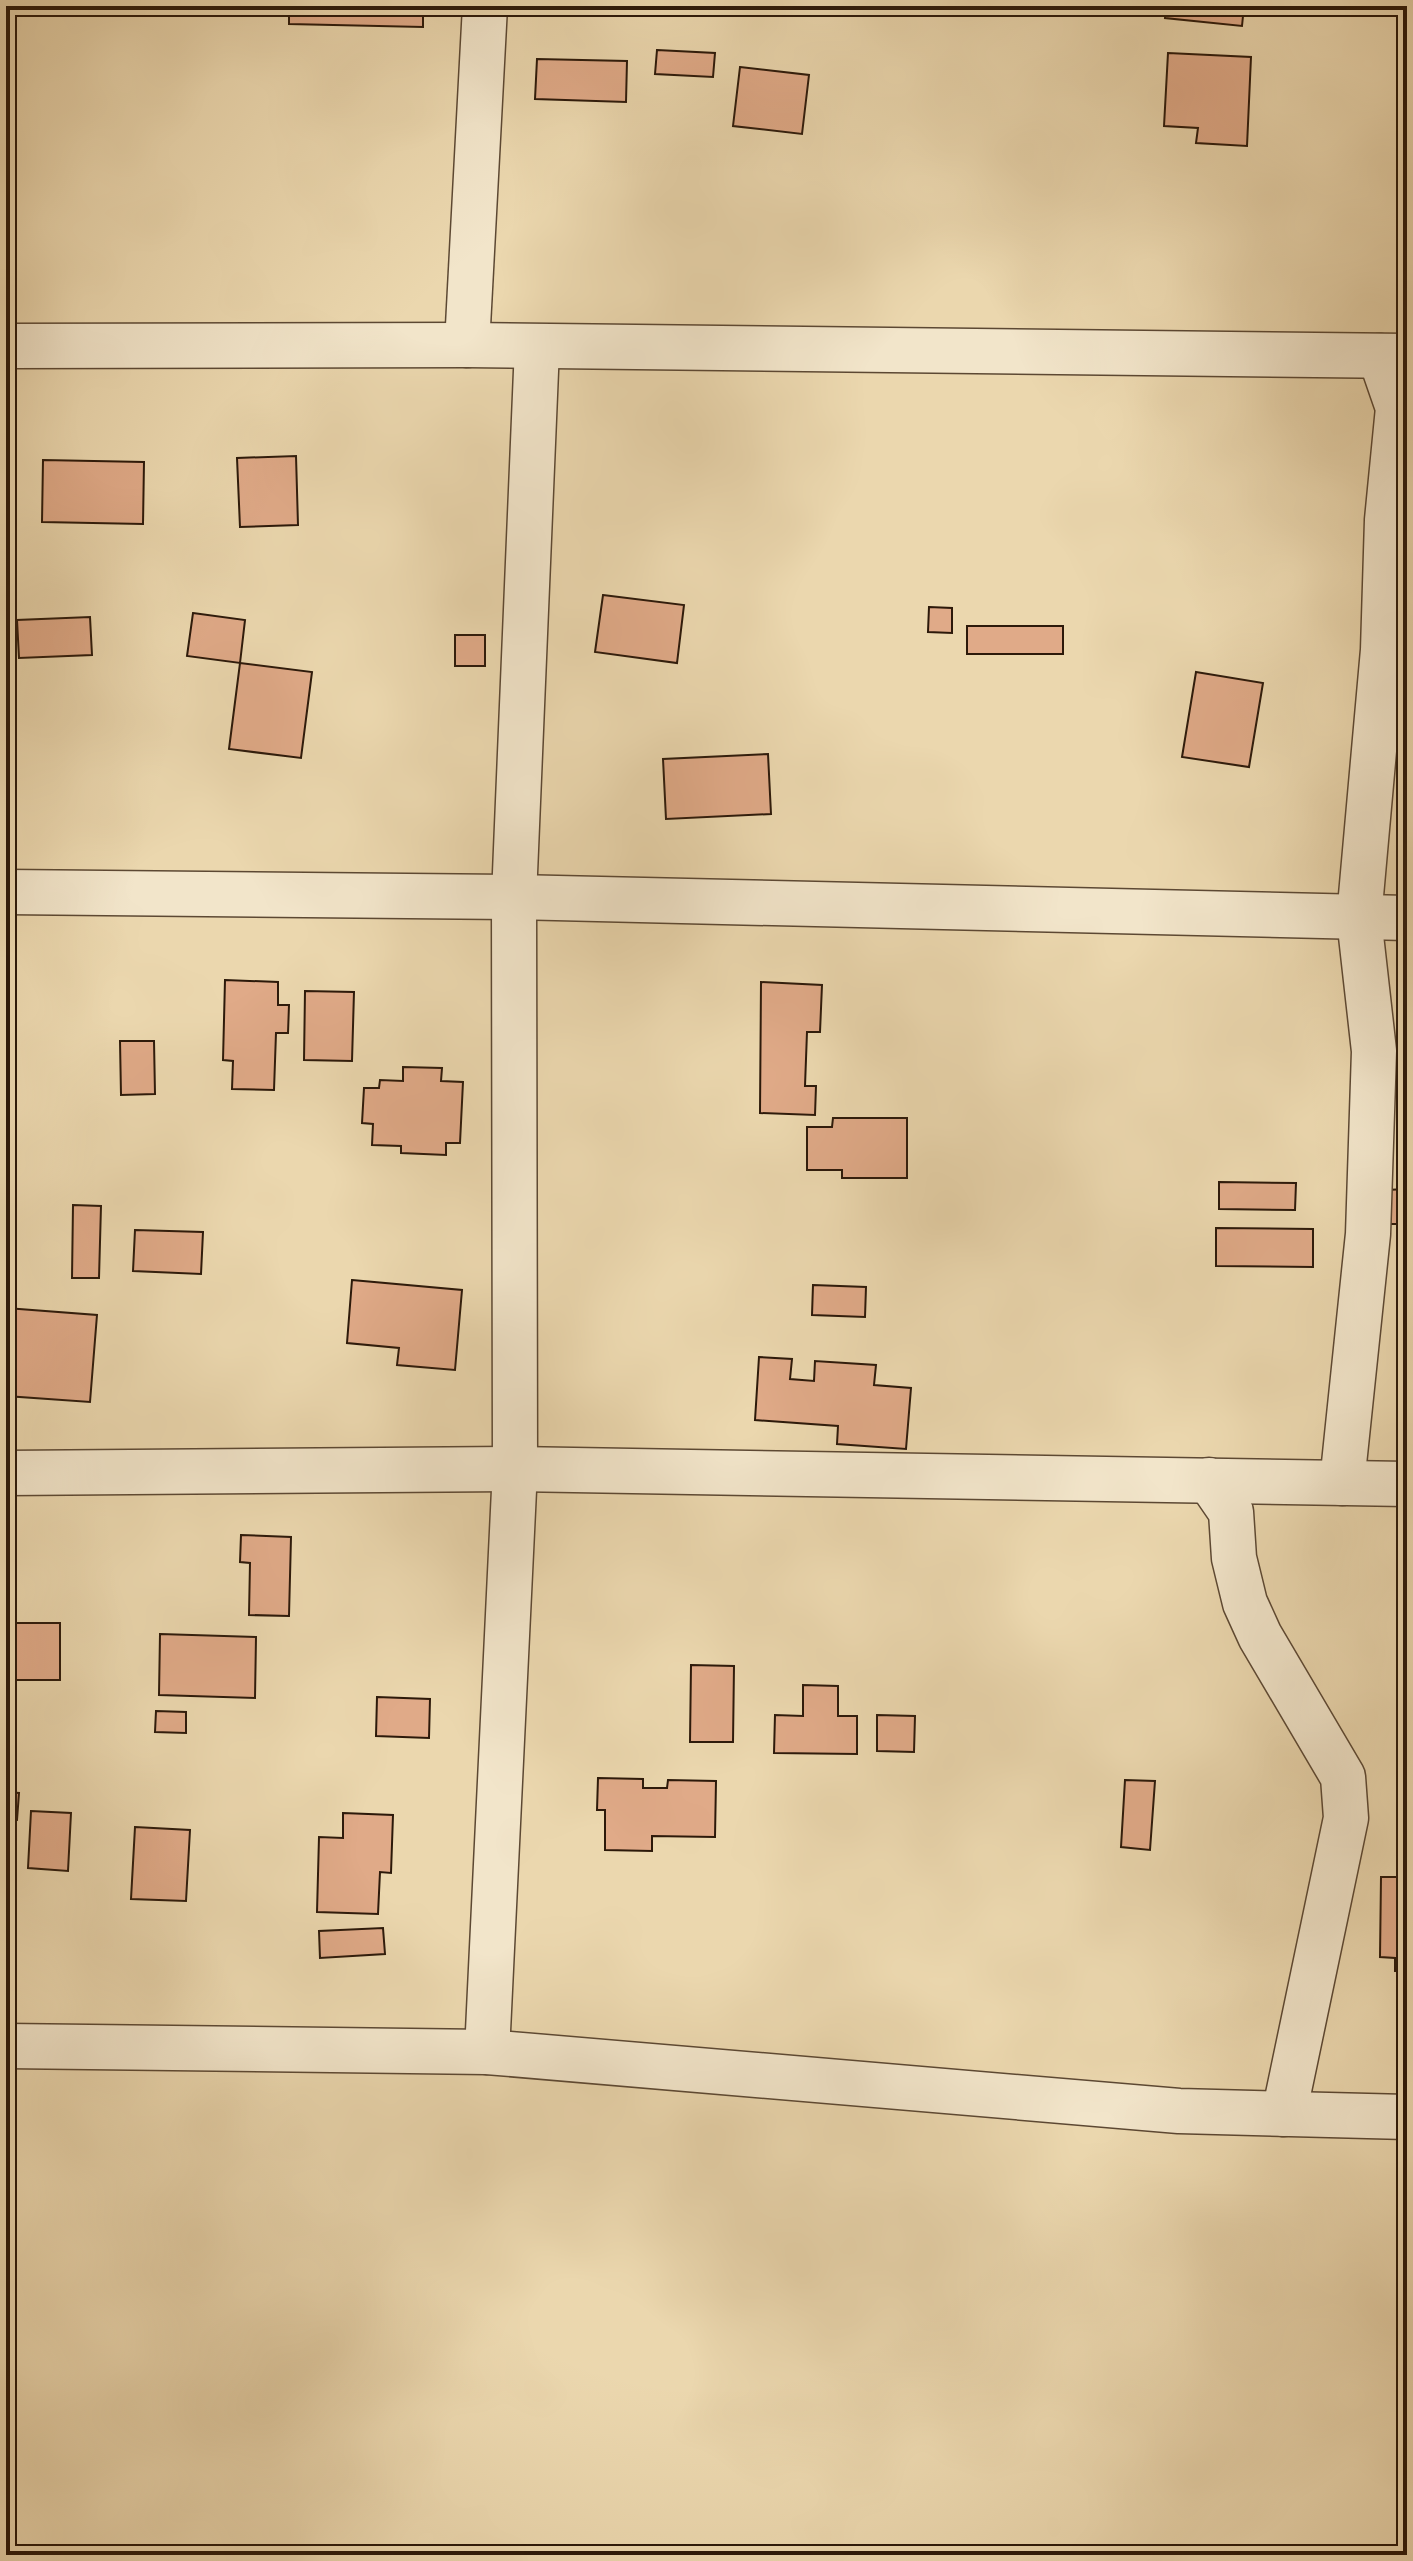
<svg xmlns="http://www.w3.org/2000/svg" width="1413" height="2561" font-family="'IM FELL DW Pica',serif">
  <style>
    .building { fill: #e0aa88; stroke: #2c190a; stroke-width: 2 }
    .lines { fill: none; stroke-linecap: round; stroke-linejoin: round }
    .minor-casing { stroke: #5c4833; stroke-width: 47 }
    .tertiary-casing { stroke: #5c4833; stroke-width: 47 }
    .minor { stroke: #f2e5ca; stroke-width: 44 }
    .tertiary { stroke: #f2e5ca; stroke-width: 44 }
  </style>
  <rect width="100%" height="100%" fill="#ebd7ae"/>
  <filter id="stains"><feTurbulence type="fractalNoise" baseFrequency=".0025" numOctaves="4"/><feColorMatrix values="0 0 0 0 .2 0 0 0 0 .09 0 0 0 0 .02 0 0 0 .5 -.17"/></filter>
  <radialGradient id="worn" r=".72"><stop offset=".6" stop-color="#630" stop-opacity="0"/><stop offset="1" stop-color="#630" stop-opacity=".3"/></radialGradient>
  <!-- building -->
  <g class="building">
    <polygon points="129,6 208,6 208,9"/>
    <polygon points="289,6 423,6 423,27 289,24"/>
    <polygon points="1166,6 1244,6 1242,26 1165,18"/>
    <polygon points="657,50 715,53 713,77 655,74"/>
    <polygon points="6,51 14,52 11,90 6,90"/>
    <polygon points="1168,53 1251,57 1247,146 1196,143 1198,128 1164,126"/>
    <polygon points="537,59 627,61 626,102 535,99"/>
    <polygon points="740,67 809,75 802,134 733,126"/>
    <polygon points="296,456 298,525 240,527 237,458"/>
    <polygon points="43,460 144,462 143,524 42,522"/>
    <polygon points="603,595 684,605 677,663 595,652"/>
    <polygon points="929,607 952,608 952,633 928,632"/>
    <polygon points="193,613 245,620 240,663 187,656"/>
    <polygon points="90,617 92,655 19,658 17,620"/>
    <rect x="967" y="626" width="96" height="28"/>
    <rect x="455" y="635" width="30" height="31"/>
    <polygon points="240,663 312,672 301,758 229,749"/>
    <polygon points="1196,672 1263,683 1249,767 1182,757"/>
    <polygon points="768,754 771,814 666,819 663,759"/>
    <polygon points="225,980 278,982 278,1005 289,1005 288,1033 276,1033 274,1090 232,1089 233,1061 223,1060"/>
    <polygon points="761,982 822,985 820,1032 807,1032 805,1086 816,1086 815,1115 760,1113"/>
    <polygon points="305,991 354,992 352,1061 304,1060"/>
    <polygon points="120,1041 154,1041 155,1094 121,1095"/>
    <polygon points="403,1067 442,1068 441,1081 463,1082 460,1143 446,1143 446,1155 401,1153 401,1146 372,1145 373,1124 362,1123 364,1088 379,1088 380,1080 403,1081"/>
    <polygon points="833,1118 907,1118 907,1178 842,1178 842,1170 807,1170 807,1127 832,1127"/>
    <rect x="6" y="1129" width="5" height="40"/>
    <polygon points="1219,1182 1296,1183 1295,1210 1219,1209"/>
    <polygon points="1407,1189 1407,1224 1388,1224 1386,1190"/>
    <polygon points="73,1205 101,1206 99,1278 72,1278"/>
    <polygon points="1216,1228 1313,1229 1313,1267 1216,1266"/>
    <polygon points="135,1230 203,1232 201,1274 133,1271"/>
    <polygon points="352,1280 462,1290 455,1370 397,1365 399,1348 347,1343"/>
    <polygon points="813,1285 866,1287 865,1317 812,1315"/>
    <polygon points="6,1308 97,1315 90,1402 6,1396"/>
    <polygon points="759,1357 792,1359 790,1379 814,1381 815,1361 876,1365 874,1385 911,1388 906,1449 837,1444 838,1426 755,1420"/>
    <polygon points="241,1535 291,1537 289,1616 249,1615 250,1563 240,1562"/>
    <rect x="6" y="1623" width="54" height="57"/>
    <polygon points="160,1634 256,1637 255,1698 159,1695"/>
    <polygon points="691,1665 734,1666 733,1742 690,1742"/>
    <polygon points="803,1685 838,1686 838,1716 857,1716 857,1754 774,1753 775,1715 803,1716"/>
    <polygon points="377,1697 430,1699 429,1738 376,1736"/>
    <polygon points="156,1711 186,1712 186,1733 155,1732"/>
    <polygon points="877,1715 915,1716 914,1752 877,1751"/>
    <polygon points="598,1778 643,1779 643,1788 667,1788 668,1780 716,1781 715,1837 652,1836 652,1851 605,1850 605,1810 597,1810"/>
    <polygon points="1125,1780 1155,1781 1150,1850 1121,1847"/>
    <polygon points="6,1792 19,1793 17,1820 6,1819"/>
    <polygon points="31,1811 71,1813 68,1871 28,1868"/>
    <polygon points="343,1813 393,1815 391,1873 380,1872 378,1914 317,1912 319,1837 343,1838"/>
    <polygon points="135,1827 190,1830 186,1901 131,1899"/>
    <polygon points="1381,1877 1407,1877 1407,1971 1395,1971 1395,1958 1380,1957"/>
    <polygon points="383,1928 385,1954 320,1958 319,1931"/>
  </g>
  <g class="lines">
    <defs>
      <g id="minor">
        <polyline points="467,345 485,6"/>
        <polyline points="6,346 467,345 1407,356"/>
        <polyline points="6,892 514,897 1407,918"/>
        <polyline points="6,1473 515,1469 1407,1484"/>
        <polyline points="1209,1480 1231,1512 1234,1558 1245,1603 1260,1636 1343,1777 1346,1818 1284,2114"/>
        <polyline points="1342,1483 1368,1234 1374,1051 1359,918 1383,650 1387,520 1398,408 1380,356"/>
        <polyline points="487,2052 515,1469 514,897 537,347"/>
      </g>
      <polyline id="tertiary" points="6,2046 487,2052 1179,2111 1407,2117"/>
    </defs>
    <!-- minor casing -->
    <use href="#minor" class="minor-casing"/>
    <!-- tertiary casing -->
    <use href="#tertiary" class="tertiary-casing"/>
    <!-- minor -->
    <use href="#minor" class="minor"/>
    <!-- tertiary -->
    <use href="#tertiary" class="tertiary"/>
  </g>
  <!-- margin -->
  <rect width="1413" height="2561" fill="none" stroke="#ebd7ae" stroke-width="32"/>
  <rect x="8" y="8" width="1397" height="2545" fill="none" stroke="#2c190a" stroke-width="4"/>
  <rect x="16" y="16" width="1381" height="2529" fill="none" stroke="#2c190a" stroke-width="2"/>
  <rect width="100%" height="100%" filter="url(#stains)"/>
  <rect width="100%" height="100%" fill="url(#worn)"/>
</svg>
